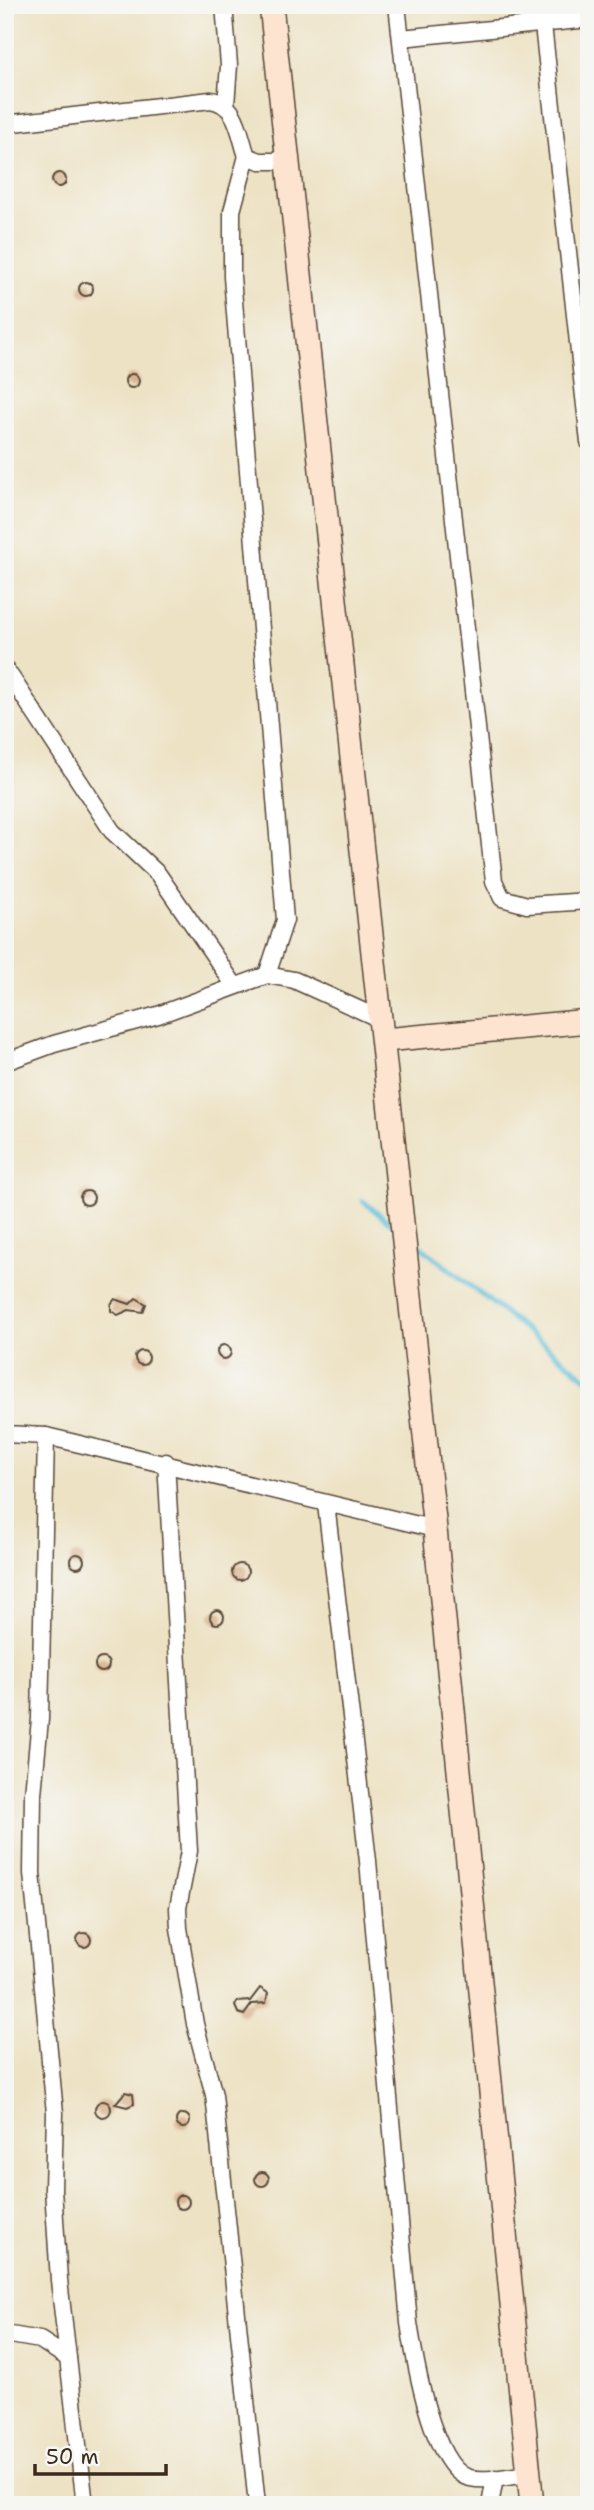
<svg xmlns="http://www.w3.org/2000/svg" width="594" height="2510" font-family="'Shantell Sans',sans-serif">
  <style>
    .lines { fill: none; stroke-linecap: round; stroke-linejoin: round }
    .stream { stroke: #5bbfd9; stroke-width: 5 }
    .building { fill: #d9b491 }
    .street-casing { stroke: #564637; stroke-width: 19 }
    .secondary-casing { stroke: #564637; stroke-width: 26 }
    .street { stroke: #fff; stroke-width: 16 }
    .secondary { stroke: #fde4d1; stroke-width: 23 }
  </style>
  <rect width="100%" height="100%" fill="#f6f6f2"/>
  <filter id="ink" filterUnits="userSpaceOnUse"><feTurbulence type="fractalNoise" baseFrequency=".0143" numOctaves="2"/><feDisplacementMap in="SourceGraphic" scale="14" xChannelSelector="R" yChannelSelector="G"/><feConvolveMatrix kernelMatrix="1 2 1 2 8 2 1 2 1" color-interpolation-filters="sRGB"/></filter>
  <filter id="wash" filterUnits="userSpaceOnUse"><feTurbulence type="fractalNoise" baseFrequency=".00686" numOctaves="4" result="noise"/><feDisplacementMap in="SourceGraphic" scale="28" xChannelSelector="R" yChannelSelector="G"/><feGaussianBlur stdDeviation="1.57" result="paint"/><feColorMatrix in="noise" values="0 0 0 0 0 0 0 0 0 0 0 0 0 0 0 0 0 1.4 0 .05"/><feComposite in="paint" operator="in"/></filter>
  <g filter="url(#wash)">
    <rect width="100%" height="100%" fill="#ede2c4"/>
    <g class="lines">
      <!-- stream -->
      <g class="stream">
        <polyline points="363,1201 389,1222"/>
        <polyline points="420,1246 589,1380"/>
      </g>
    </g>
    <g id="blocks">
      <!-- building -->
      <g class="building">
        <circle cx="59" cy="180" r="7"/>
        <circle cx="86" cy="289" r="7"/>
        <circle cx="132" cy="381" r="7"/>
        <circle cx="87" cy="1198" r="7"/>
        <polygon points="136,1298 146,1304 143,1312 129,1310 118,1315 111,1311 111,1304 115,1299 130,1304"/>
        <circle cx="224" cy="1352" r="7"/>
        <circle cx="142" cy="1358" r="7"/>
        <circle cx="77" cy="1561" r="7"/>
        <circle cx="240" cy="1572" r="8"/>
        <circle cx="217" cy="1617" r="7"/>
        <circle cx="102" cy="1665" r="7"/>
        <circle cx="84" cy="1940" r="7"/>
        <polygon points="260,1988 268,1993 266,2003 252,2004 244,2015 238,2013 235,2006 237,2002 250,2001"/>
        <polygon points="125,2092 133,2094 134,2104 127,2107 115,2104"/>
        <circle cx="103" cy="2109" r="8"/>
        <circle cx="183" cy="2121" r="7"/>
        <circle cx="262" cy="2179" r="7"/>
        <circle cx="182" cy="2202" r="7"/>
      </g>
    </g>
  </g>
  <g filter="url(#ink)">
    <use href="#blocks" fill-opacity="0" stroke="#564637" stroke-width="2"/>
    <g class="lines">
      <defs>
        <g id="street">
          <polyline points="224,5 229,65 226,105"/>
          <polyline points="397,5 494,881 502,898 527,905 589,901"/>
          <polyline points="543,25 589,442"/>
          <polyline points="401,38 589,19"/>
          <path d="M5,124l206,-24c27,4 28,34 36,56l13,5h27"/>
          <polyline points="247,156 232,211 232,277 285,920 267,975"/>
          <polyline points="5,668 112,831 158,874 235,986"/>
          <polyline points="5,1062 54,1044 158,1015 267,975 294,980 382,1020"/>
          <polyline points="5,1434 46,1436 435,1529"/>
          <polyline points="46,1436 40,1719 33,1794 32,1873 55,2113 53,2189 59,2280 85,2505"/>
          <polyline points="166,1462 189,1851 178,1908 179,1928 195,2024 214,2095 257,2505"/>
          <path d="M326,1504l42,357 41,462c5,32 23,147 61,155 18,4 40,-2 58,-4"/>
          <polyline points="5,2334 40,2340 68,2358"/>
          <polyline points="490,2505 495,2478"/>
        </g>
        <g id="secondary">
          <polyline points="271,5 435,1529 532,2505"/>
          <polyline points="384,1040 589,1021"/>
        </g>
      </defs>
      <!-- street casing -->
      <use href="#street" class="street-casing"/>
      <!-- secondary casing -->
      <use href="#secondary" class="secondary-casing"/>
      <!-- street -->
      <use href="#street" class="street"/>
      <!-- secondary -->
      <use href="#secondary" class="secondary"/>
    </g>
  </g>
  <!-- margin -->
  <rect width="594" height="2510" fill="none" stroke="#f6f6f2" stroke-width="28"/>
  <!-- scale -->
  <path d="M35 2464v10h131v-10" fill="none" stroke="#3b2a1e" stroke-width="3.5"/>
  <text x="46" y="2464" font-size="21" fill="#3b2a1e" stroke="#f6f6f2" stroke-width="5" paint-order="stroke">50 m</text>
</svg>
